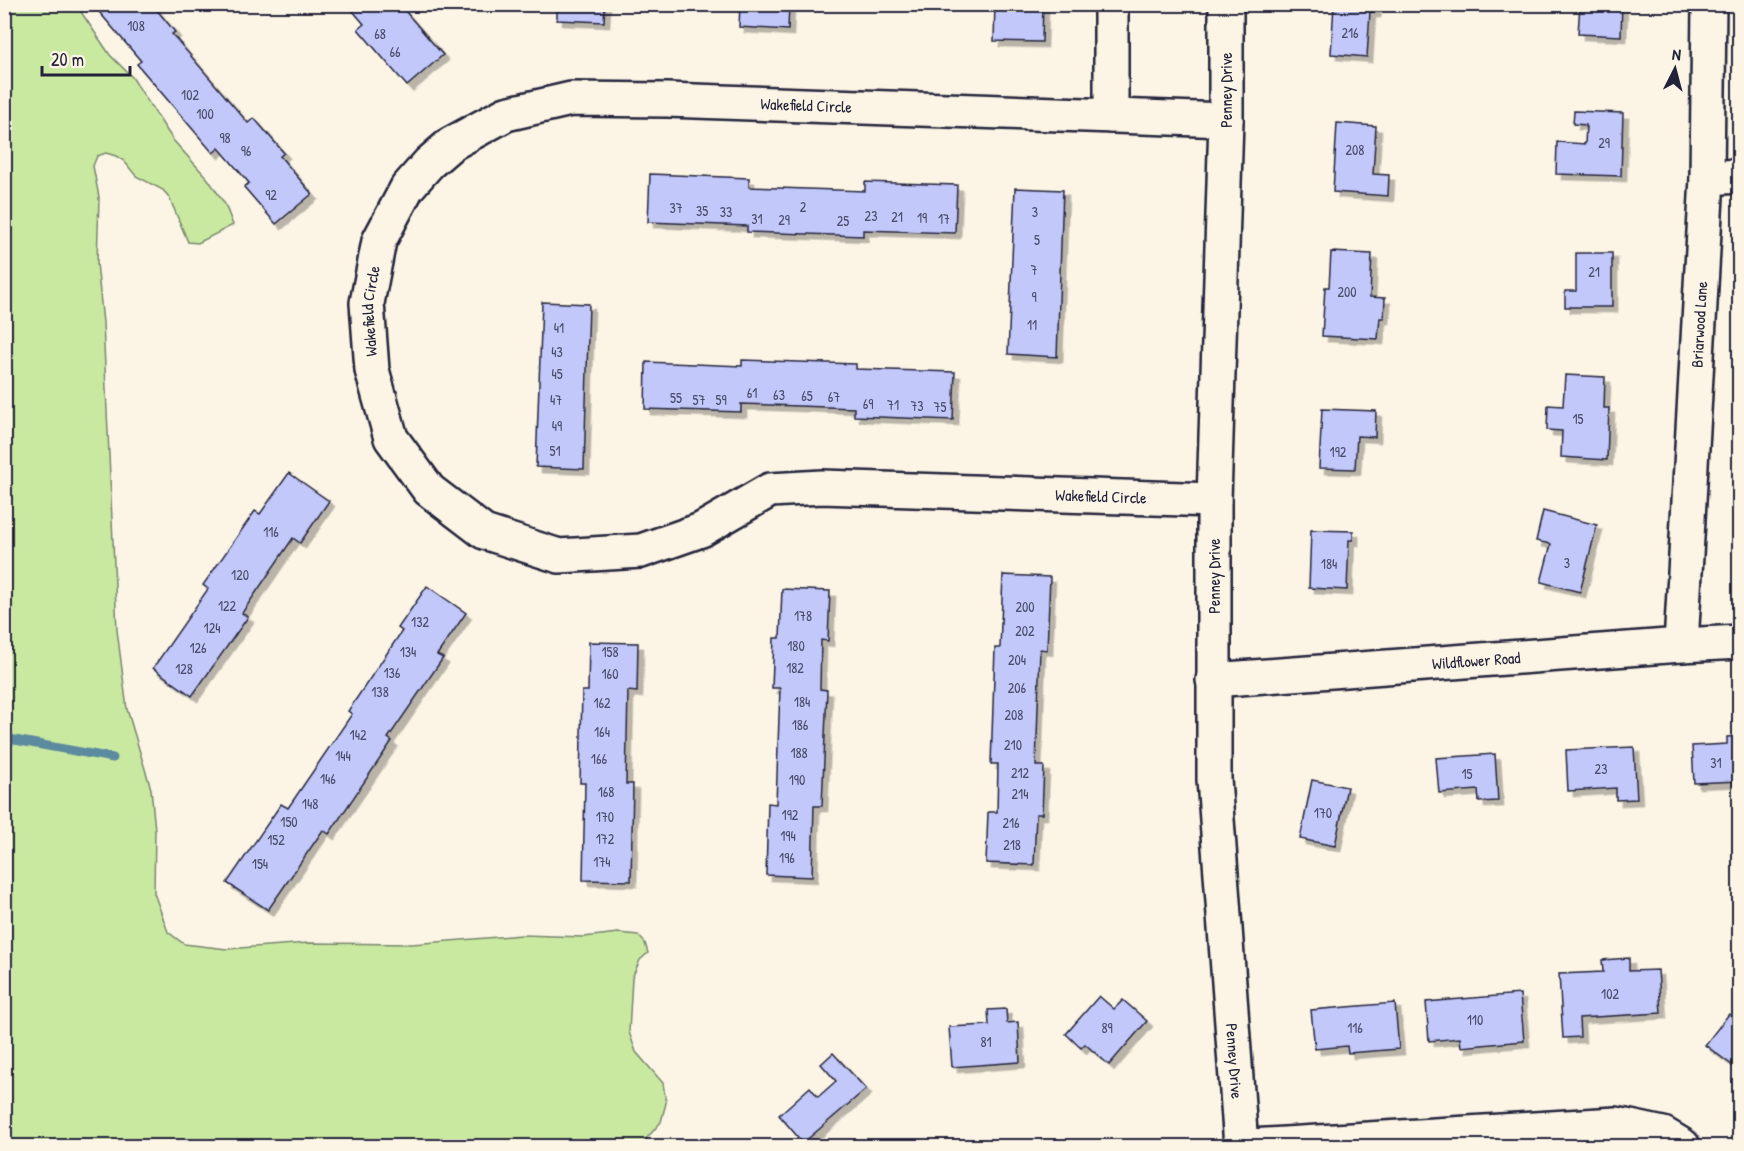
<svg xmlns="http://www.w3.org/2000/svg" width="1744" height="1151" font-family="'Patrick Hand',sans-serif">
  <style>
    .green { fill: #cae9a0; stroke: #76866e; stroke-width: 1.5 }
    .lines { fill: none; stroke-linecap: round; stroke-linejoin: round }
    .stream { stroke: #5c8a9e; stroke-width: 9 }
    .building { fill: #c2c8fa; stroke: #22223b; stroke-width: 1.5; filter: url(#shadow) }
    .minor-casing { stroke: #22223b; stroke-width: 38 }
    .minor { stroke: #fcf5e5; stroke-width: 33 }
    .labels { text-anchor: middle; stroke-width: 4.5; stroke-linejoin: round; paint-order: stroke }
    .number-label { font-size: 14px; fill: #4a4c6b }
    .street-label { font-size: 16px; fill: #22223b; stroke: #fcf5e5 }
  </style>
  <defs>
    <filter id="shadow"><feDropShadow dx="5.5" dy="5.5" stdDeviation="0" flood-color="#0004"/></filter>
  </defs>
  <rect width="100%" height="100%" fill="#fcf5e5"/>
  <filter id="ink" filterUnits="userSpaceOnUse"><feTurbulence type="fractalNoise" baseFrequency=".0167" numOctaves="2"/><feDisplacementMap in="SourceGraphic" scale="12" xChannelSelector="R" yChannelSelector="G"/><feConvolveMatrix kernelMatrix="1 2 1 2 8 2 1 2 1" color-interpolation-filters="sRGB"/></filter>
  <g filter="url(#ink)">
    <!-- green -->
    <polygon class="green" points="5,4 81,5 81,12 110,55 132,77 173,140 208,179 225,204 233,225 198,243 188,242 169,197 163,190 136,176 124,161 116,156 106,153 97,156 93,166 99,197 97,263 103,323 117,630 127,709 151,789 155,830 154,893 168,932 184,944 227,949 309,943 412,944 522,935 584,937 618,933 638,935 645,943 648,953 640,960 632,978 629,1032 636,1052 663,1083 666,1103 661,1122 640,1146 5,1146"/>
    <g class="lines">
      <!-- stream -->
      <polyline class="stream" points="4,738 113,758"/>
    </g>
    <!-- building -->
    <g class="building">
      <polygon points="96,4 152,4 175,32 172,34 248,123 254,118 284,153 280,156 312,194 276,224 244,187 249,183 219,148 213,153 137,64 141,61 94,6"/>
      <polygon points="347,4 399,4 443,55 407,86 358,29 364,24"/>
      <polygon points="557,4 605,4 604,22 557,20"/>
      <polygon points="740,4 789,4 788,30 739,27"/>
      <polygon points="995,4 1043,4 1042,42 994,41"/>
      <polygon points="1334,4 1376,4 1375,12 1370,12 1367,57 1331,54"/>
      <polygon points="1580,4 1622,4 1621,36 1578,34"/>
      <polygon points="1574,111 1623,113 1621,176 1556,174 1557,142 1585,144 1586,125 1573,124"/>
      <polygon points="1337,123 1376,126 1373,174 1389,175 1388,196 1333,192"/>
      <polygon points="650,174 749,178 749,187 865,191 865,182 957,185 955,233 863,230 863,236 747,232 747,226 648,222"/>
      <polygon points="1015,188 1063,190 1057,357 1008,354"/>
      <polygon points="1331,252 1372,254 1370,297 1385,298 1384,318 1380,318 1378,339 1322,336 1325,287 1329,287"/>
      <polygon points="1576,253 1612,253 1612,307 1565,307 1565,291 1576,291"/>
      <polygon points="542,302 589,304 584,469 536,467"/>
      <polygon points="742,360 856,364 856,369 955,372 953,420 854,416 854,408 741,404 741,412 645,409 646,362 742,366"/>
      <polygon points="1565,375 1605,377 1604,408 1609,408 1607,460 1561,457 1562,431 1547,430 1548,405 1563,406"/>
      <polygon points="1322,409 1376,411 1375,437 1357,436 1355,469 1319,468"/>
      <polygon points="289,473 329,501 300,543 293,538 242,613 248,617 192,696 153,668 208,589 203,585 255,511 260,514"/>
      <polygon points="1543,511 1597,525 1580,592 1541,582 1551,544 1536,541"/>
      <polygon points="1311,530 1353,531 1353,540 1349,540 1347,590 1309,588"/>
      <polygon points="1003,575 1050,577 1047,650 1040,649 1036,766 1044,766 1042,814 1036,814 1034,865 986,863 988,812 997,812 998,764 991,764 995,648 1000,648"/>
      <polygon points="427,586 466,613 437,655 443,658 388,738 392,741 329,834 323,830 268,910 227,883 281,804 288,808 352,714 348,711 402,631 398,628"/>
      <polygon points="782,589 830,591 828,641 821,640 820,689 827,690 822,806 814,806 812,877 766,875 768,803 776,804 780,688 772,688 774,638 780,638"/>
      <polygon points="589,642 638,643 637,692 628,691 626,784 633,784 631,881 583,880 585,783 580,783 582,691 588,691"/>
      <polygon points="1740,736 1740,781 1694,783 1692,746 1727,744 1727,737"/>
      <polygon points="1634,747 1637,799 1616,800 1616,788 1568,791 1566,750"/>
      <polygon points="1495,754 1498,801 1479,802 1478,790 1439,793 1436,758"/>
      <polygon points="1312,780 1347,787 1335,846 1300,839"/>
      <polygon points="1629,958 1629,971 1658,970 1661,1013 1579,1018 1580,1037 1563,1038 1559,974 1603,972 1602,960"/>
      <polygon points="1520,994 1524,1041 1461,1047 1460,1038 1429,1041 1426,1002"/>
      <polygon points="1099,996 1114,1009 1123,1000 1147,1021 1109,1065 1085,1044 1081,1048 1066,1034"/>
      <polygon points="1395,1003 1399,1049 1348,1053 1347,1046 1315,1049 1311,1010"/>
      <polygon points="1006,1009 1007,1023 1018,1022 1020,1062 952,1067 949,1027 989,1025 988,1010"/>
      <polygon points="1729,1014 1740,1022 1740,1071 1705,1045"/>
      <polygon points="833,1053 866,1089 803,1143 779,1115 810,1087 818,1097 836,1081 821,1064"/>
    </g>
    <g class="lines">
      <defs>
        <g id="minor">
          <path id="s1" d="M1226,4v116l-12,380v279l27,367"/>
          <polyline points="1111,116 1111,4"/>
          <polyline points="1707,178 1740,176"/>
          <path id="s2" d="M1214,500l-392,-13 -52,3 -69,40 -60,21 -82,5 -75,-24 -55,-42 -38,-52 -19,-68 -5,-67 12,-62 28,-53 22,-25 22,-19 55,-30 65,-15 96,1 559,20"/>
          <path id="s3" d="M1681,645l26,-467 2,-174"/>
          <path id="s4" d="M1213,680l468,-35 59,-3"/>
          <polyline points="1250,1146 1616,1124 1663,1134 1683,1146"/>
        </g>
      </defs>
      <!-- minor casing -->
      <use href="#minor" class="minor-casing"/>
      <!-- minor -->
      <use href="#minor" class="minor"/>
    </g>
  </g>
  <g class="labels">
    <!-- number labels -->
    <g class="number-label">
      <text x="136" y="31">108</text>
      <text x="1350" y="38">216</text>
      <text x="380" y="39">68</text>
      <text x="395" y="57">66</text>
      <text x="190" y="100">102</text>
      <text x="205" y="119">100</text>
      <text x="225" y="143">98</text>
      <text x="1604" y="148">29</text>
      <text x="1355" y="155">208</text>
      <text x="246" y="156">96</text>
      <text x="271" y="200">92</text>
      <text x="803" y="212">2</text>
      <text x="676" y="213">37</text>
      <text x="702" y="216">35</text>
      <text x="726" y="217">33</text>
      <text x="1035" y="217">3</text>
      <text x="871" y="221">23</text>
      <text x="897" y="222">21</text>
      <text x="922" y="223">19</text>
      <text x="757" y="224">31</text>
      <text x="944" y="224">17</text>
      <text x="784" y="225">29</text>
      <text x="843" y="226">25</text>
      <text x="1037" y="245">5</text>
      <text x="1034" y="275">7</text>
      <text x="1594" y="277">21</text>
      <text x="1347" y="297">200</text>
      <text x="1034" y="302">9</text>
      <text x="1032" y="330">11</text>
      <text x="559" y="333">41</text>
      <text x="557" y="357">43</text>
      <text x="557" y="379">45</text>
      <text x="752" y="398">61</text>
      <text x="779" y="400">63</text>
      <text x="807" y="401">65</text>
      <text x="834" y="402">67</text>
      <text x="676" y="403">55</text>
      <text x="556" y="405">47</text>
      <text x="699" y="405">57</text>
      <text x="721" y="405">59</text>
      <text x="868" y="409">69</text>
      <text x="893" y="410">71</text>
      <text x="917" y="411">73</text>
      <text x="940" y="412">75</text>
      <text x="1578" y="424">15</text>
      <text x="557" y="431">49</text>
      <text x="555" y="456">51</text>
      <text x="1338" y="457">192</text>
      <text x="271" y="537">116</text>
      <text x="1567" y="568">3</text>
      <text x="1329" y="569">184</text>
      <text x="240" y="580">120</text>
      <text x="227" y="611">122</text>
      <text x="1025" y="612">200</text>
      <text x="803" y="621">178</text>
      <text x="420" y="627">132</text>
      <text x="212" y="633">124</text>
      <text x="1025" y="636">202</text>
      <text x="796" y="651">180</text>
      <text x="198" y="653">126</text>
      <text x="408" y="657">134</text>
      <text x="610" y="657">158</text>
      <text x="1017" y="665">204</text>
      <text x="795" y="673">182</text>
      <text x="184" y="674">128</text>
      <text x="392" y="678">136</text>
      <text x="610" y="679">160</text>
      <text x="1017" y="693">206</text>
      <text x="380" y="697">138</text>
      <text x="802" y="707">184</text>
      <text x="602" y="708">162</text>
      <text x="1014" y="720">208</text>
      <text x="800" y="730">186</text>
      <text x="602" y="737">164</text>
      <text x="358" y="740">142</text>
      <text x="1013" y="750">210</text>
      <text x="799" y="758">188</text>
      <text x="343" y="761">144</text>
      <text x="599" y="764">166</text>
      <text x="1716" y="768">31</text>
      <text x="1601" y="774">23</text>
      <text x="1020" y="778">212</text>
      <text x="1467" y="779">15</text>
      <text x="328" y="784">146</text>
      <text x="797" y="785">190</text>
      <text x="606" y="797">168</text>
      <text x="1020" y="799">214</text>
      <text x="310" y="809">148</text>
      <text x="1323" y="818">170</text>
      <text x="790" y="820">192</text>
      <text x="605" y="822">170</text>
      <text x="289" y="827">150</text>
      <text x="1011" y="828">216</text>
      <text x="788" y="841">194</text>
      <text x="605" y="844">172</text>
      <text x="276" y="845">152</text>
      <text x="1012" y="850">218</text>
      <text x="787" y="863">196</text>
      <text x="602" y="867">174</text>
      <text x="260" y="869">154</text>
      <text x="1610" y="999">102</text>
      <text x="1475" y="1025">110</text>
      <text x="1107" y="1033">89</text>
      <text x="1355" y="1033">116</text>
      <text x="986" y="1047">81</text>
    </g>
    <!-- street labels -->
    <g class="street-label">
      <text transform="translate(1226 90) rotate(-90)" y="6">Penney Drive</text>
      <text dy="6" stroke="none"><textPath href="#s2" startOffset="1570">Wakefield Circle</textPath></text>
      <text dy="6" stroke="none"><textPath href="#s2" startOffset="1012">Wakefield Circle</textPath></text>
      <text dy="6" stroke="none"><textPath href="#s3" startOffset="321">Briarwood Lane</textPath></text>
      <text transform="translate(1101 496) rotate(2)" y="6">Wakefield Circle</text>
      <text transform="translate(1214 576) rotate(-90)" y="6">Penney Drive</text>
      <text dy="6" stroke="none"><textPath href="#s4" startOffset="264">Wildflower Road</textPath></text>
      <text dy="6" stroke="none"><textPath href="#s1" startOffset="1058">Penney Drive</textPath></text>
    </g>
  </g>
  <!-- margin -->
  <rect width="1744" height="1151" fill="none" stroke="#fcf5e5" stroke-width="24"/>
  <rect x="12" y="12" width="1720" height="1127" fill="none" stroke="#22223b" stroke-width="2" filter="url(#ink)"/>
  <!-- north arrow -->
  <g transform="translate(1675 69) rotate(6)" stroke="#fcf5e5" stroke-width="4.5" paint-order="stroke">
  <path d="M0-4.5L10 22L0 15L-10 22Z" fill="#22223b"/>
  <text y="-9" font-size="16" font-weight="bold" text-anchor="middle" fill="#22223b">N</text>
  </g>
  <!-- scale -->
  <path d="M42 66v9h88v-9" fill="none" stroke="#22223b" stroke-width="3"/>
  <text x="51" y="66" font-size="18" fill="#22223b" stroke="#fcf5e5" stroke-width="4.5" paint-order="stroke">20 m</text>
</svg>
